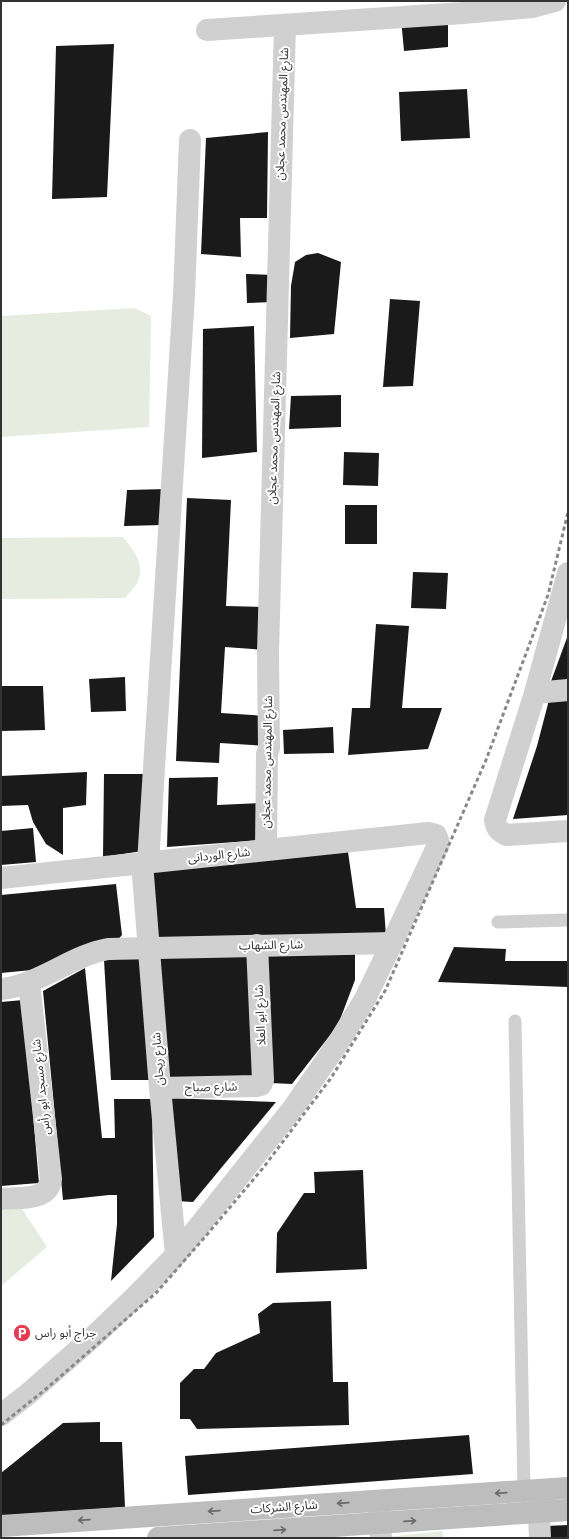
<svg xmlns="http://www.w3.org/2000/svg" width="569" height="1539" font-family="Lato,'Noto Sans Arabic',sans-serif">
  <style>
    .green { fill: #e6ecdf }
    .building { fill: #1a1a1a }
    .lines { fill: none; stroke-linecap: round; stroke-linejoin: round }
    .service { stroke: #d0d0d0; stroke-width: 13 }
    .minor { stroke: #d0d0d0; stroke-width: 22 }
    .secondary { stroke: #bdbdbd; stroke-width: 22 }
    .rail { stroke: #888; stroke-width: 3; stroke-dasharray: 4 3; stroke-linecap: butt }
    .oneway { stroke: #6a6a6a }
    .labels { text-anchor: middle; stroke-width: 4; stroke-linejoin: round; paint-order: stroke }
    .street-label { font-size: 12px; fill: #333; stroke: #fff }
    .poi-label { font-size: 12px; fill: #333; stroke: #fff; text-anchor: start }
  </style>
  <rect width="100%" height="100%" fill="#fff"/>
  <!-- green -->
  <g class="green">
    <polygon points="134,308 151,316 149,427 1,437 1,316"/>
    <path d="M123,537c11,14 23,28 14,46 -3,5 -8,10 -12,15l-124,1v-61z"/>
    <polygon points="20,1206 47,1247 1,1286 1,1208"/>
    <polygon points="443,1531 443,1538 377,1538"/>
  </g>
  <!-- building -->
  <g class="building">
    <polygon points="448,17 448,47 404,51 401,19"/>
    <polygon points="114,44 107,197 52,199 56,46"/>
    <polygon points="467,89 470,138 401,141 399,92"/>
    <polygon points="268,132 267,218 240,218 241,257 201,254 206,138"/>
    <polygon points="318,253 341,262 334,334 290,338 291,286 295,262 306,255"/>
    <polygon points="246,274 274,275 273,302 247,303"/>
    <polygon points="390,299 420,301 413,386 383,387"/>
    <polygon points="254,326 257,452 202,458 203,329"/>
    <polygon points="341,395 341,427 289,429 291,396"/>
    <polygon points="344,452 379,453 378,486 343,485"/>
    <polygon points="167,489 162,525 124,526 127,490"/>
    <polygon points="187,498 231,500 226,606 268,607 265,650 225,647 221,713 266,716 267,746 220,743 219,763 176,761"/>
    <rect x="345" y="505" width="32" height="39"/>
    <polygon points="413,572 448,573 446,609 411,608"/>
    <polygon points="376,624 409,626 402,708 442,708 428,749 348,755 352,708 370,708"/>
    <polygon points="568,635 568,682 550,684"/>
    <polygon points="125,677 126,711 91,712 89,679"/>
    <polygon points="1,686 43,686 45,730 1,731"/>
    <polygon points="568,699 568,815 513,819 537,746 549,700"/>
    <polygon points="333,727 334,753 284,754 283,730"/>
    <polygon points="87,772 86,805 63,808 63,855 46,844 33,822 28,805 1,806 1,776"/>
    <polygon points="104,774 151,774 149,850 103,857"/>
    <polygon points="218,777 217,805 261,803 263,840 167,847 169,778"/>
    <polygon points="33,828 36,862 1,865 1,831"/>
    <polygon points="348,852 356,908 384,908 386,936 156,939 149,869"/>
    <polygon points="116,884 122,935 116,942 32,970 1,973 1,895"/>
    <polygon points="454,947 506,949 505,961 568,961 568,987 438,982"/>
    <polygon points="355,953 355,980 338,1025 292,1084 270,1083 266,956"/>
    <polygon points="250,956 254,1085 165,1080 154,957"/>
    <polygon points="140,957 150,1080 111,1080 104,960"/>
    <polygon points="85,968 102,1138 115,1138 114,1099 152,1099 154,1237 111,1281 117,1224 117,1195 109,1195 63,1200 43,991"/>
    <polygon points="23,1000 39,1183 1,1186 1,1002"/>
    <polygon points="167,1098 276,1102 193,1202 175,1201"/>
    <polygon points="363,1170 367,1269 276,1273 277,1233 304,1193 315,1193 314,1172"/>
    <polygon points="331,1301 333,1382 348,1382 349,1425 197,1429 190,1419 180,1419 180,1383 194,1369 204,1369 216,1353 260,1333 258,1314 273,1303"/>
    <polygon points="100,1422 100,1442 122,1442 125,1507 1,1516 1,1473 63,1423"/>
    <polygon points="469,1435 473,1474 188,1495 185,1456"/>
    <polygon points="568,1525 568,1538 547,1538 546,1526"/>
  </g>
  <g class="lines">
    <!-- service -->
    <g class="service">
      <polyline points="498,922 568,920"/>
      <polyline points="515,1021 524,1491"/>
    </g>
    <!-- minor -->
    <g class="minor">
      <polyline points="207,30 463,13 533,7 555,1"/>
      <path d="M568,573l-33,120 -40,127c1,8 4,11 11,15l62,-4"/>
      <polyline points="535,693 568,690"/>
      <polyline points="266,850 267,754 269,748 268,653 285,25"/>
      <polyline points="142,863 160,1088 176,1255"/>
      <polyline points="148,863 184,295 190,140"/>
      <polyline points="1,878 428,833 436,835 439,843 392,943 365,999 340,1040 294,1107 176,1255 134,1298 94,1336 28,1394 1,1415"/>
      <path d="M1,989c39,-4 69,-33 107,-40l284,-6"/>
      <polyline points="160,1088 256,1086 261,1085 263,1080 257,945"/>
      <path d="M1,1199c17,-2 48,3 50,-20l-22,-196"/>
      <polyline points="538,1493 540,1538"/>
      <polyline points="378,1503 381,1538"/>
    </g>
    <!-- secondary -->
    <g class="secondary">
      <polyline points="1,1526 568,1488"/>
      <polyline points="158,1538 568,1510"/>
    </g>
    <!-- rail -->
    <polyline class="rail" points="1,1425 46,1389 156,1293 205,1237 263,1168 331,1078 385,991 486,760 548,595 568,512"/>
  </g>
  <!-- one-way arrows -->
  <defs><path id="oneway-shaft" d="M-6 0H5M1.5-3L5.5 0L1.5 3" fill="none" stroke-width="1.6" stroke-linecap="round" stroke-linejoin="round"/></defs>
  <g class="oneway">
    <use href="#oneway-shaft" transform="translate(501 1493) rotate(176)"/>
    <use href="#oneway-shaft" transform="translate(343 1503) rotate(176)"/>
    <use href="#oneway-shaft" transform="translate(214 1511) rotate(176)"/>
    <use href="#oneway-shaft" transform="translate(84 1520) rotate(176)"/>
    <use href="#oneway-shaft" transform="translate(410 1521) rotate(-4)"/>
    <use href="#oneway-shaft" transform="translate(280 1530) rotate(-4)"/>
  </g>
  <!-- icons -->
  <defs>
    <symbol id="parking-disc" viewBox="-11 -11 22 22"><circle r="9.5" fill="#e43a52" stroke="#fff"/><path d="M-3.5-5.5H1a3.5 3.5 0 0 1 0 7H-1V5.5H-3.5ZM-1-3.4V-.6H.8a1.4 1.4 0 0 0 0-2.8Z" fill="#fff"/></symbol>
  </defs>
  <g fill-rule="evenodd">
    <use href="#parking-disc" x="12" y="1323" width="20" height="20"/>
  </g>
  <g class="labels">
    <!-- street labels -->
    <g class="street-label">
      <text transform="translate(282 114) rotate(-88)" y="4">شارع المهندس محمد عجلان</text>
      <text transform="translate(274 438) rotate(-88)" y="4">شارع المهندس محمد عجلان</text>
      <text transform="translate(267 762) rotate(-89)" y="4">شارع المهندس محمد عجلان</text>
      <text transform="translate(219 855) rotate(-6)" y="4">شارع الوردانى</text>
      <text transform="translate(271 945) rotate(-1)" y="4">شارع الشهاب</text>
      <text transform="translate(260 1015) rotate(-93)" y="4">شارع ابو العلا</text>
      <text transform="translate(158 1059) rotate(-94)" y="4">شارع ريحان</text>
      <text transform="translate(41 1087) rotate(-96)" y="4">شارع مسجد ابو رأس</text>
      <text transform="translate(211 1087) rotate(-1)" y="4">شارع صباح</text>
      <text transform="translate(284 1507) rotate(-4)" y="4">شارع الشركات</text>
    </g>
    <!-- poi labels -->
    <g class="poi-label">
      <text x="35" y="1337">جراج أبو راس</text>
    </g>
  </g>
  <!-- border -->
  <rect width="569" height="1539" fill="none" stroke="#333333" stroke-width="4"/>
</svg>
